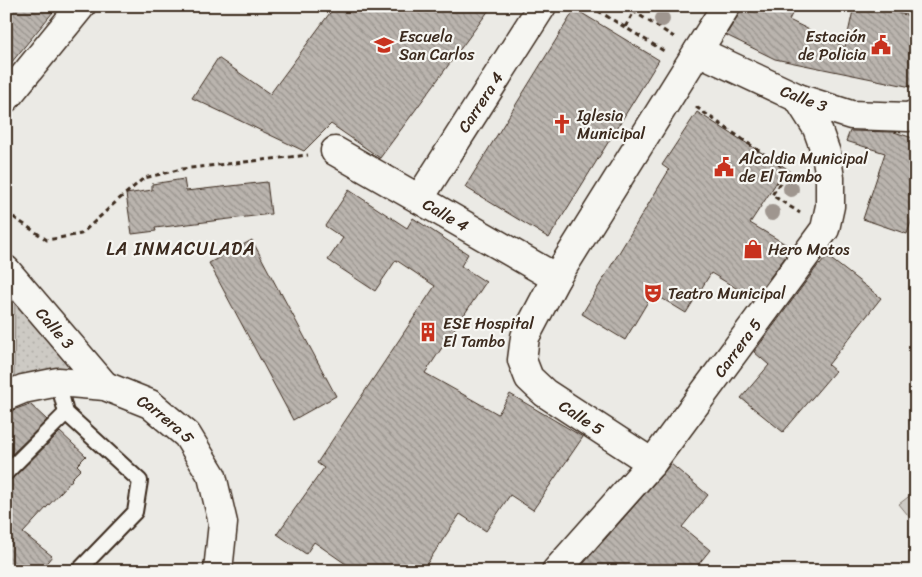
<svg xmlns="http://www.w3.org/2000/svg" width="922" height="577" font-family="Sriracha,sans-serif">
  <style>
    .grass { fill: url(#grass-dots); stroke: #847a71 }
    .park { fill: #cdcac4; stroke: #847a71 }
    .building { fill: url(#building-back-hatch); stroke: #3b2a1e }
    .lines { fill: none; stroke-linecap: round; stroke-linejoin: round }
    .lane-casing { stroke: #3b2a1e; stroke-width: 18 }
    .street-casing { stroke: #3b2a1e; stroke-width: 31 }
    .secondary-casing { stroke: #3b2a1e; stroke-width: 31 }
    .path { stroke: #3b2a1e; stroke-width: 3; stroke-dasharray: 5 4; stroke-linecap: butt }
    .lane { stroke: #f6f6f2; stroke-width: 14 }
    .street { stroke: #f6f6f2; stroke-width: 28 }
    .secondary { stroke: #f6f6f2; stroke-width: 28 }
    .tree { fill: #9f968f }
    .labels { text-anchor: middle; stroke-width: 4.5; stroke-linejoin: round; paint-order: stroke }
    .poi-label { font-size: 16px; fill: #3b2a1e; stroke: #f6f6f2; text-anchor: start }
    .street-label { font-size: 16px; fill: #3b2a1e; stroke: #f6f6f2 }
    .neighbourhood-label { font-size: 18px; letter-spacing: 1px; fill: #3b2a1e; stroke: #f6f6f2 }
  </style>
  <defs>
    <pattern id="grass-dots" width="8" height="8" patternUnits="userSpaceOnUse" patternTransform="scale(1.25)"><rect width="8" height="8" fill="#cdcac4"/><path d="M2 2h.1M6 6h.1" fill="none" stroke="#b1aea8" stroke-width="1.8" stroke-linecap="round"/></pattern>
    <pattern id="building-back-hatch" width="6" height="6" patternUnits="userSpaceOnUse" patternTransform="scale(1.25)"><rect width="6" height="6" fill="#bab4ae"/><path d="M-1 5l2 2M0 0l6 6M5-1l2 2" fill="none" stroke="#98938d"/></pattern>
  </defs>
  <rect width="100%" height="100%" fill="#ebeae5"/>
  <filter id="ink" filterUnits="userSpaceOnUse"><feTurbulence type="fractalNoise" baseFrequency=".02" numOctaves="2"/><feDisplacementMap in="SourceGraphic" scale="10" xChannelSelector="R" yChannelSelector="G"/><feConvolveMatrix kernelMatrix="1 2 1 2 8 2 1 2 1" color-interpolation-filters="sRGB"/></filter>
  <g filter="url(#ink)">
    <!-- grass -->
    <polygon class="grass" points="15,280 90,383 14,391"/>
    <!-- park -->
    <polygon class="park" points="916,491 916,525 899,504"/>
    <!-- building -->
    <g class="building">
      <polygon points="6,6 58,6 6,69"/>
      <polygon points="335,6 492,6 380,158 331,124 304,151 192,98 218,58 270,94"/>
      <polygon points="742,6 796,6 789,20 845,47 854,6 864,6 916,17 916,88 775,59 726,35 739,14"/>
      <polygon points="575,9 659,60 549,238 465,187"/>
      <polygon points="697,112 786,168 750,223 792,248 754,299 711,273 686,313 653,293 625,340 582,314 669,170 662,165"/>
      <polygon points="850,131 894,132 916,139 916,207 907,234 863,219 885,153 846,141"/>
      <polygon points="184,179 186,191 267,182 271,214 155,228 156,231 132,234 126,194 152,190 152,184"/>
      <polygon points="349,190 407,228 413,218 468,254 461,266 486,282 425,373 498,414 510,394 583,437 533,510 510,495 486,531 460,514 422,571 356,571 314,542 306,554 277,534 324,468 317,463 435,286 396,260 375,291 328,260 343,238 325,226"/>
      <polygon points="252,240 279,291 280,294 281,293 336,396 293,420 209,263"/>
      <polygon points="827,256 881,298 828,365 835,371 783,432 741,398 769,365 754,352 819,264 820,265"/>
      <polygon points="30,404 47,420 6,460 6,417 13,410"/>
      <polygon points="60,432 86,456 77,465 81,469 71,479 72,480 23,533 52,556 40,571 6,571 6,482 12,479"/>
      <polygon points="671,464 708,495 682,527 710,550 693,571 577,571"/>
    </g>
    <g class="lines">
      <defs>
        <g id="lane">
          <polyline points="58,382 66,413 140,481 135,512 78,571"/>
          <polyline points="6,473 66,413"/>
        </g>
        <g id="street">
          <polyline points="6,98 81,6"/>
          <polyline points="798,98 851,115 908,117 916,114"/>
          <polyline points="335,151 419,199"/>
          <path id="s1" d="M6,270l99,116"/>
          <path id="s2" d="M556,278l-31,59 -3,23 7,18 16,15 107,70"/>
        </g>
        <g id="secondary">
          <path id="s3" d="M542,6l-123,193 137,79 170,-272"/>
          <path id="s4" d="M6,396l17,-7 35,-7 47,4 45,18 37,31 25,41 11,47 -5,48"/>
          <path id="s5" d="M556,571l96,-108 173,-234 5,-23v-28l-4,-25 -9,-25 -19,-30 -100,-47"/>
        </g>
      </defs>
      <!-- lane casing -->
      <use href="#lane" class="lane-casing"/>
      <!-- street casing -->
      <use href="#street" class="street-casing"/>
      <!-- secondary casing -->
      <use href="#secondary" class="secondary-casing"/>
      <!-- path -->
      <g class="path">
        <polyline points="590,6 664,51"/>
        <polyline points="625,6 674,37"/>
        <polyline points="625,27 634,12"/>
        <polyline points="696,107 788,171 772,195 800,213"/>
        <polyline points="6,212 47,240 81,234 117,201 144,178 182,169 308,155"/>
      </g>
      <!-- lane -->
      <use href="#lane" class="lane"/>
      <!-- street -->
      <use href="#street" class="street"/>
      <!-- secondary -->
      <use href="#secondary" class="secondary"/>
    </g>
    <!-- trees -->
    <g class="tree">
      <circle cx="662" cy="19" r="8"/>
      <circle cx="791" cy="189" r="8"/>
      <circle cx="772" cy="213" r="8"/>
    </g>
  </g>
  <!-- icons -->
  <defs>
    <symbol id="university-bare" viewBox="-9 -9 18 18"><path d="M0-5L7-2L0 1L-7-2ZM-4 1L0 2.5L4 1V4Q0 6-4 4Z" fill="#c8321e" stroke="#f6f6f2" stroke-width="2.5" paint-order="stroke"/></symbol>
    <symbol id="civic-bare" viewBox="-9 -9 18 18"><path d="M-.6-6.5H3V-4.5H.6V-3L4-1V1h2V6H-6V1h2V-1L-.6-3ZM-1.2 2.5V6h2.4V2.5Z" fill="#c8321e" stroke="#f6f6f2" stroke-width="2.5" paint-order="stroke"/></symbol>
    <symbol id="church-bare" viewBox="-9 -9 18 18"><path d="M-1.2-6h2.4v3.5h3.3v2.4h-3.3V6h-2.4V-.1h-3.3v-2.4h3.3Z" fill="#c8321e" stroke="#f6f6f2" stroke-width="2.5" paint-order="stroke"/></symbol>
    <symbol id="shop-bare" viewBox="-9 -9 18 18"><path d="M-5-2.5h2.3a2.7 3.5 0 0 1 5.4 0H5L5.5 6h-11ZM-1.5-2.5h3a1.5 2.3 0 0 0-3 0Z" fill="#c8321e" stroke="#f6f6f2" stroke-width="2.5" paint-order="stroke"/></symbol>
    <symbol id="theatre-bare" viewBox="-9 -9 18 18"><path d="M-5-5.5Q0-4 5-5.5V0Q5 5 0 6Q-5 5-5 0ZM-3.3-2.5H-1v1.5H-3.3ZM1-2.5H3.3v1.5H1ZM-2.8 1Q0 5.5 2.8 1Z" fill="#c8321e" stroke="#f6f6f2" stroke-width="2.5" paint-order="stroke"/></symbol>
    <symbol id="building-bare" viewBox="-9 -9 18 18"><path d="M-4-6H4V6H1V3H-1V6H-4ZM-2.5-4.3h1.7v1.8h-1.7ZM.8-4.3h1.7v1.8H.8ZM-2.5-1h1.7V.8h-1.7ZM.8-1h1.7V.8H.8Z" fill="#c8321e" stroke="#f6f6f2" stroke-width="2.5" paint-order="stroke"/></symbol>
  </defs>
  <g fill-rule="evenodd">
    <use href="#university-bare" x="370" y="31" width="28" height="28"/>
    <use href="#civic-bare" x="867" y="31" width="28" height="28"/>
    <use href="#church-bare" x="548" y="110" width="28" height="28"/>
    <use href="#civic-bare" x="710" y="153" width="28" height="28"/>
    <use href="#shop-bare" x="739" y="235" width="28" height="28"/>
    <use href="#theatre-bare" x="639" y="279" width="28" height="28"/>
    <use href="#building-bare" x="414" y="318" width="28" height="28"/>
  </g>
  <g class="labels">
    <!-- poi labels -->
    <g class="poi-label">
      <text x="399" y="42">Escuela<tspan x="399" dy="18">San Carlos</tspan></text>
      <text x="866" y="42" text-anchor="end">Estación<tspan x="866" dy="18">de Policia</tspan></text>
      <text x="577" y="121">Iglesia<tspan x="577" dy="18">Municipal</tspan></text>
      <text x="739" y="164">Alcaldia Municipal<tspan x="739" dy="18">de El Tambo</tspan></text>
      <text x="768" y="255">Hero Motos</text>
      <text x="668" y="299">Teatro Municipal</text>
      <text x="443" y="329">ESE Hospital<tspan x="443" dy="18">El Tambo</tspan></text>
    </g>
    <!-- street labels -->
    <g class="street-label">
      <text transform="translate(804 98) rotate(21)" y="6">Calle 3</text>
      <text transform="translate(480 102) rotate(-57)" y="6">Carrera 4</text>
      <text dy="6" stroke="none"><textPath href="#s3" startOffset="260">Calle 4</textPath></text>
      <text dy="6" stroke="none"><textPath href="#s1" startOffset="76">Calle 3</textPath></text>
      <text dy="6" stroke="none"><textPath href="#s5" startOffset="288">Carrera 5</textPath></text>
      <text dy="6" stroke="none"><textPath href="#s2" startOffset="175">Calle 5</textPath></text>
      <text dy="6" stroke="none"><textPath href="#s4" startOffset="171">Carrera 5</textPath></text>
    </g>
    <!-- neighbourhood labels -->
    <g class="neighbourhood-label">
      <text x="181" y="255">LA INMACULADA</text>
    </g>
  </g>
  <!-- margin -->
  <rect width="922" height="577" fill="none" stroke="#f6f6f2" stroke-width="25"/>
  <rect x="12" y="12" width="897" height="552" fill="none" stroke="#3b2a1e" stroke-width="2" filter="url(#ink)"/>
</svg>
